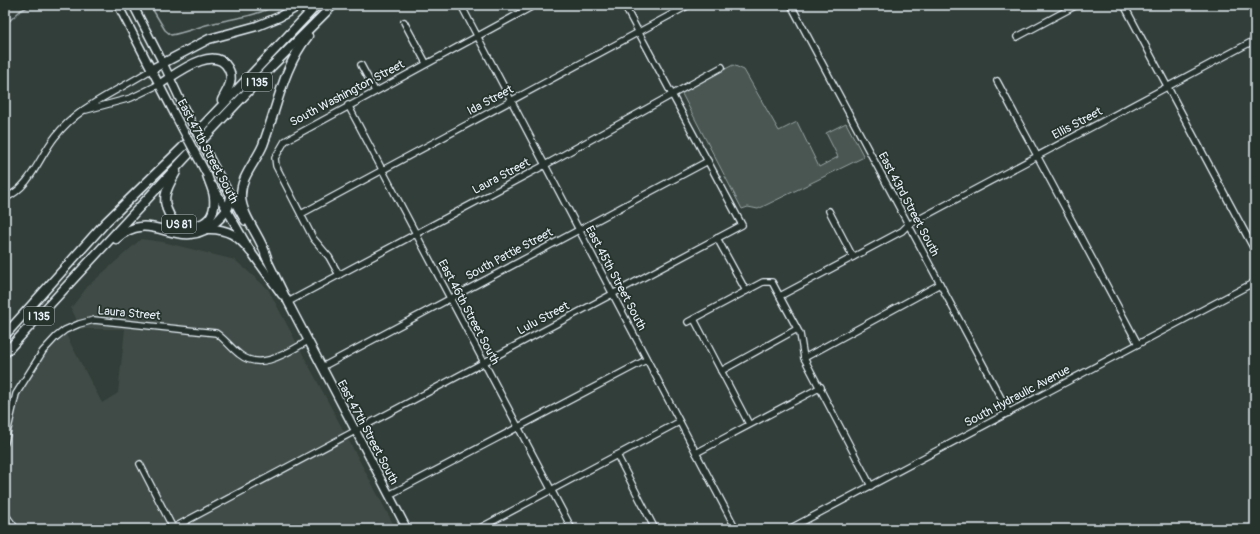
<svg xmlns="http://www.w3.org/2000/svg" width="1260" height="534" font-family="Pangolin,sans-serif">
  <style>
    .built { fill: #3f4b46 }
    .green { fill: #495651; stroke: #98a4a4 }
    .lines { fill: none; stroke-linecap: round; stroke-linejoin: round }
    .stream { stroke: #9ea9ab; stroke-width: 1.5 }
    .minor-casing { stroke: #e8f1f8; stroke-width: 8 }
    .major-casing { stroke: #e8f1f8; stroke-width: 10 }
    .highway-casing { stroke: #e8f1f8; stroke-width: 11 }
    .minor { stroke: #26332d; stroke-width: 5.5 }
    .major { stroke: #26332d; stroke-width: 7 }
    .highway { stroke: #26332d; stroke-width: 8 }
    .major-bridge-casing { stroke: #e8f1f8; stroke-width: 10; stroke-linecap: butt }
    .major-bridge { stroke: #26332d; stroke-width: 7 }
    .labels { text-anchor: middle; stroke-width: 3.5; stroke-linejoin: round; paint-order: stroke }
    .shield { fill: #26332d; stroke: #aeb8bb; stroke-width: 1 }
    .shield-label { font-size: 11px; font-weight: bold; fill: #e8f1f8 }
    .street-label { font-size: 12px; fill: #e8f1f8; stroke: #26332d }
  </style>
  <rect width="100%" height="100%" fill="#323e39"/>
  <filter id="ink" filterUnits="userSpaceOnUse"><feTurbulence type="fractalNoise" baseFrequency=".025" numOctaves="2"/><feDisplacementMap in="SourceGraphic" scale="8" xChannelSelector="R" yChannelSelector="G"/><feConvolveMatrix kernelMatrix="1 2 1 2 8 2 1 2 1" color-interpolation-filters="sRGB"/></filter>
  <g filter="url(#ink)">
    <!-- built -->
    <polygon class="built" points="141,239 163,242 235,260 268,289 396,529 16,529 5,513 5,442 16,394 29,373 65,333 102,403 118,393 125,329 81,329 71,308 88,286"/>
    <!-- green -->
    <polygon class="green" points="733,65 744,70 779,131 797,122 819,167 838,157 826,133 846,123 864,157 758,209 748,207 742,209 681,92"/>
    <g class="lines">
      <!-- stream -->
      <g class="stream">
        <path d="M150,5l15,25 6,5c14,-2 26,-8 39,-11 23,-6 45,-7 66,-19"/>
        <polyline points="5,25 20,11 31,5"/>
      </g>
      <defs>
        <g id="minor">
          <polyline points="461,5 736,529"/>
          <polyline points="791,5 1009,413"/>
          <polyline points="1124,5 1255,251"/>
          <polyline points="404,22 426,63"/>
          <polyline points="1017,37 1077,5"/>
          <polyline points="361,65 375,91"/>
          <polyline points="997,81 1138,344"/>
          <polyline points="348,105 572,529"/>
          <polyline points="86,110 131,98 160,84"/>
          <path d="M5,198c26,-11 34,-41 50,-61 24,-32 64,-46 97,-68"/>
          <polyline points="829,211 853,257"/>
          <polyline points="301,214 689,5"/>
          <polyline points="717,238 746,291"/>
          <polyline points="339,275 329,257 313,238 276,166 275,158 285,141 535,5"/>
          <polyline points="780,296 902,231 908,225 1255,40"/>
          <polyline points="288,302 545,165 722,67"/>
          <polyline points="694,319 749,424"/>
          <polyline points="688,322 763,282 772,282 800,334 804,358 871,486"/>
          <polyline points="804,358 940,284"/>
          <polyline points="322,367 708,161"/>
          <polyline points="721,371 797,329"/>
          <path d="M5,442l11,-48 27,-43 13,-14 9,-7 14,-6 15,-4 122,13c9,6 14,14 23,21 22,18 49,-2 69,-13"/>
          <polyline points="696,453 821,387"/>
          <polyline points="617,455 655,529"/>
          <polyline points="140,464 173,528"/>
          <polyline points="389,495 646,360"/>
          <polyline points="5,514 16,529"/>
          <polyline points="171,529 742,225 624,5"/>
          <polyline points="478,529 679,422"/>
          <polyline points="789,529 1255,282"/>
        </g>
        <g id="major">
          <polyline points="118,5 176,117"/>
          <polyline points="133,5 163,63 184,108"/>
          <polyline points="215,168 245,221"/>
          <polyline points="213,186 251,252 282,295"/>
          <polyline points="265,255 288,302 407,529"/>
        </g>
        <g id="highway">
          <polyline points="152,69 209,39 257,26 279,17 300,5"/>
          <path d="M160,84c15,-9 54,-41 68,-16 7,12 -1,22 -6,32"/>
          <path d="M176,172c-11,19 -17,30 -2,50 22,9 43,2 40,-25 -1,-8 -5,-15 -7,-22"/>
          <path d="M207,229c20,-1 32,7 44,23"/>
          <path d="M116,239c37,-35 63,19 102,-19 8,-8 12,-13 13,-24"/>
          <path d="M267,258c-5,-20 -25,-41 -26,-61 -1,-20 15,-35 22,-52 14,-37 20,-78 45,-109"/>
          <polyline points="5,335 106,222 182,148 317,5"/>
          <polyline points="5,353 185,158 272,66 333,5"/>
        </g>
      </defs>
      <!-- minor casing -->
      <use href="#minor" class="minor-casing"/>
      <!-- major casing -->
      <use href="#major" class="major-casing"/>
      <!-- highway casing -->
      <use href="#highway" class="highway-casing"/>
      <!-- minor -->
      <use href="#minor" class="minor"/>
      <!-- major -->
      <use href="#major" class="major"/>
      <!-- highway -->
      <use href="#highway" class="highway"/>
      <defs>
        <g id="major-bridge">
          <polyline points="184,108 215,168"/>
          <polyline points="176,117 207,175"/>
        </g>
      </defs>
      <!-- major-bridge casing -->
      <use href="#major-bridge" class="major-bridge-casing"/>
      <!-- major-bridge -->
      <use href="#major-bridge" class="major-bridge"/>
    </g>
  </g>
  <g class="labels">
    <!-- shield labels -->
    <g class="shield">
      <rect x="242" y="73" width="30" height="18" rx="3"/>
      <rect x="162" y="215" width="34" height="18" rx="3"/>
      <rect x="24" y="307" width="30" height="18" rx="3"/>
    </g>
    <g class="shield-label">
      <text x="257" y="86">I 135</text>
      <text x="179" y="228">US 81</text>
      <text x="39" y="320">I 135</text>
    </g>
    <!-- street labels -->
    <g class="street-label">
      <text transform="translate(347 93) rotate(-28)" y="4">South Washington Street</text>
      <text transform="translate(490 100) rotate(-28)" y="4">Ida Street</text>
      <text transform="translate(1077 123) rotate(-28)" y="4">Ellis Street</text>
      <text transform="translate(208 151) rotate(62)" y="4">East 47th Street South</text>
      <text transform="translate(501 176) rotate(-28)" y="4">Laura Street</text>
      <text transform="translate(909 204) rotate(62)" y="4">East 43rd Street South</text>
      <text transform="translate(509 254) rotate(-28)" y="4">South Pattie Street</text>
      <text transform="translate(616 278) rotate(62)" y="4">East 45th Street South</text>
      <text transform="translate(469 312) rotate(62)" y="4">East 46th Street South</text>
      <text transform="translate(129 313) rotate(5)" y="4">Laura Street</text>
      <text transform="translate(543 318) rotate(-28)" y="4">Lulu Street</text>
      <text transform="translate(1017 396) rotate(-28)" y="4">South Hydraulic Avenue</text>
      <text transform="translate(368 432) rotate(62)" y="4">East 47th Street South</text>
    </g>
  </g>
  <!-- margin -->
  <rect width="1260" height="534" fill="none" stroke="#26332d" stroke-width="20"/>
  <rect x="10" y="10" width="1240" height="514" fill="none" stroke="#e8f1f8" stroke-width="1.5" filter="url(#ink)"/>
</svg>
